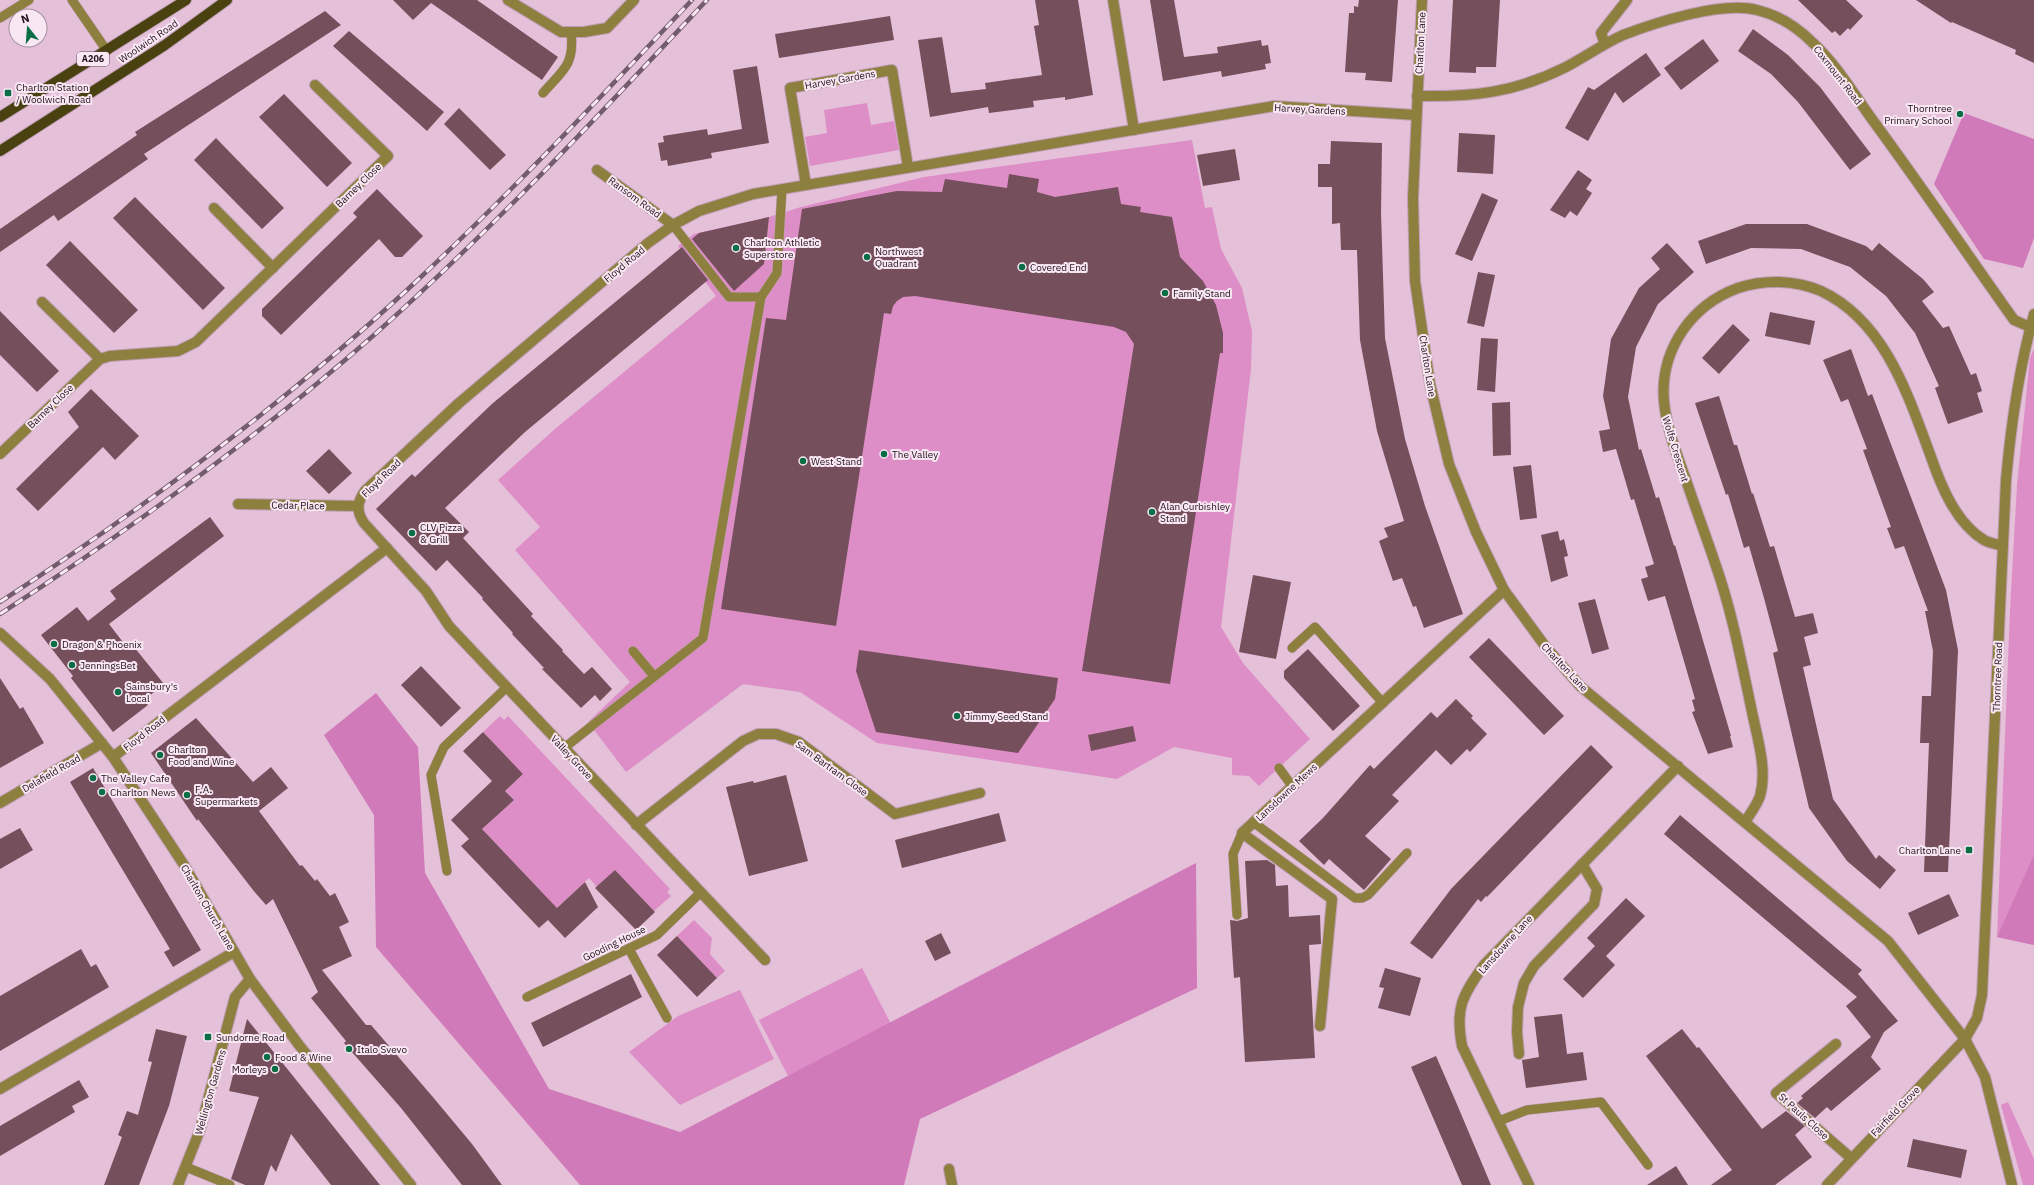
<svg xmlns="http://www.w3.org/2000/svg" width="2034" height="1185" font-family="'IBM Plex Sans',sans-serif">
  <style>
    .green { fill: #dd8ec6 }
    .forest { fill: #d17ab9 }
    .building { fill: #754f5b }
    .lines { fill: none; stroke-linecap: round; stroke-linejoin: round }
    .service-casing { stroke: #be9db3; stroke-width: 10 }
    .minor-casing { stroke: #be9db3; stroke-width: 12 }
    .tertiary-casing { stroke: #be9db3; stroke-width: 12 }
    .primary-casing { stroke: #be9db3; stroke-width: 12 }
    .service { stroke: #8d803e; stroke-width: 9 }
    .minor { stroke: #8d803e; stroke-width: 10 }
    .tertiary { stroke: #8d803e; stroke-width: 10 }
    .primary { stroke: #4a4111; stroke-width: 10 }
    .rail-casing { stroke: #735c6b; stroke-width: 4.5 }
    .rail { stroke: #fae7f4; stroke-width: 3; stroke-dasharray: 9; stroke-linecap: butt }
    .poi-dot { fill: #096e45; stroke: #fae7f4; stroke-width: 1.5 }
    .labels { text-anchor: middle; stroke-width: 4; stroke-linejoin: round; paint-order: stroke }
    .shield { fill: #fae7f4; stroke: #61535d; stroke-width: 1 }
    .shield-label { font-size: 9px; font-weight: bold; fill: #20131c }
    .street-label { font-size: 10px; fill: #20131c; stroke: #fae7f4 }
    .poi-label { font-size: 10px; fill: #20131c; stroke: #fae7f4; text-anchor: start }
  </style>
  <rect width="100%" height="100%" fill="#e5c0d9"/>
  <!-- green -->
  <g class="green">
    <polygon points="867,103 871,125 894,121 899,150 810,166 805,137 827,133 824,110"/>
    <polygon points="1192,140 1205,208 1212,207 1221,249 1242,288 1252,331 1251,369 1221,627 1243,663 1310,739 1259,786 1249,776 1232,775 1232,758 1174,747 1117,779 877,743 800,692 743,684 626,772 588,722 630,682 515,550 540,527 498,480 555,429 716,296 678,246 694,234 769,217 801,207 924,177"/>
    <polygon points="2034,349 2034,945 1997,937 2010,610 2017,485 2030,358"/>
    <polygon points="500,716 504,720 508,716 670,889 667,892 671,896 654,911 615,870 597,887 589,878 557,908 482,829 514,800 505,791 523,774 483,732"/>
    <polygon points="694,920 712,938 710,954 725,971 717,978 677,936"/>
    <polygon points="862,968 891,1024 788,1076 759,1020"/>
    <polygon points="740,990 774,1059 680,1105 629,1052 678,1016"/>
    <polygon points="2008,1102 2034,1159 2034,1185 2023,1185 2001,1105"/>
  </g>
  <!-- forest -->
  <g class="forest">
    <polygon points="1964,113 2034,139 2034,238 2023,268 1984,259 1934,184"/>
    <polygon points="376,693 418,747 425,873 549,1089 680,1132 1196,863 1197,988 920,1119 904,1185 580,1185 376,947 374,815 324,735"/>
    <polygon points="2034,855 2034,945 1997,937"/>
  </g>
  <!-- building -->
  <g class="building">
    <polygon points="393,0 477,0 558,57 542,80 431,3 413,20"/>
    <polygon points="1035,0 1078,0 1093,95 1065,100 1065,97 1033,101 1034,107 989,113 988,107 930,117 918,40 942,37 951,93 986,89 985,83 1042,75 1034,26 1039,25"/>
    <polygon points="1150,0 1174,0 1184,57 1218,53 1217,47 1261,40 1262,46 1268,45 1271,63 1265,64 1266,69 1222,77 1221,71 1163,81"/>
    <polygon points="1359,0 1398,0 1392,82 1365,80 1366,73 1345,72 1349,13 1354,13 1354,6 1358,7"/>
    <polygon points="1453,0 1500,0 1496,67 1476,67 1476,73 1449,72"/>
    <polygon points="1798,0 1846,0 1863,16 1850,30 1848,28 1840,36 1835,31 1832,33"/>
    <polygon points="1916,0 2034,0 2034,63 2015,54 2016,50 1952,22 1951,23"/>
    <polygon points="325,11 341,25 144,154 148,159 58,221 54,215 0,252 0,229 137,135 135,132"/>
    <polygon points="890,16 894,40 779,58 775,34"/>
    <polygon points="1753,29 1788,55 1820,87 1871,154 1850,170 1798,102 1771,74 1738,51"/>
    <polygon points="349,31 444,112 427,131 333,46"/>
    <polygon points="1703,39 1719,61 1681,90 1664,68"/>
    <polygon points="1646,53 1661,75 1623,103 1615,92 1588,141 1565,128 1588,87 1594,90"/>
    <polygon points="757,66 769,143 711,153 712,158 668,166 667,160 661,161 658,143 664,142 663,136 707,129 708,135 742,129 733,70"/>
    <polygon points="284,94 352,163 327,187 259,117"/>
    <polygon points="459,108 506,155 490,170 444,124"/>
    <polygon points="1459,133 1495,135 1493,174 1457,172"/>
    <polygon points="216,138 284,208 262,229 194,160"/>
    <polygon points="1331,141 1382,143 1381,213 1385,338 1405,439 1425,506 1463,614 1424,628 1416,606 1413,607 1402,578 1393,581 1379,541 1388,537 1384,528 1404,521 1377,431 1360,340 1357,250 1341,250 1340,223 1332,224 1332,187 1318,187 1318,164 1330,164"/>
    <polygon points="1235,149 1240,180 1203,186 1197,155"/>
    <polygon points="1578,170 1592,180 1586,189 1592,193 1577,216 1570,211 1565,218 1550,210"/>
    <polygon points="1009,174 1039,179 1037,192 1055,197 1118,187 1121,204 1141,207 1140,212 1172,217 1180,257 1203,281 1216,305 1223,333 1223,353 1220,353 1170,684 1082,671 1134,344 1126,332 1114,327 915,296 903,297 897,301 893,306 891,314 884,313 836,626 721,609 766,318 786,320 802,209 897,191 942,192 945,179 1007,188"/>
    <polygon points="377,189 423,236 402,257 395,257 379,239 281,335 262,316 262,309 357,217 353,213"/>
    <polygon points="1482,193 1498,200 1472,261 1455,254"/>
    <polygon points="135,197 225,288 203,310 113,218"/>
    <polygon points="769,217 764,264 734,291 692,239 699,233"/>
    <polygon points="1746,224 1807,224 1866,246 1872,251 1879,243 1891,253 1923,279 1934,292 1922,301 1943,328 1949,326 1971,375 1976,373 1982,391 1977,393 1983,412 1948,424 1935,388 1939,386 1915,333 1886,296 1850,267 1801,249 1751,248 1706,264 1698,241"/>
    <polygon points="70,241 138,310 114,333 46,265"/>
    <polygon points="1667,243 1694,272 1658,304 1636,347 1628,397 1639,450 1641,449 1656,498 1659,497 1674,546 1675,545 1731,736 1730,736 1733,747 1708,754 1692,712 1695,711 1692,700 1695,699 1665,596 1648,601 1641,579 1648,577 1645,567 1654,564 1634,499 1631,500 1616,449 1603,452 1599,431 1610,429 1603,396 1611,339 1639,288 1660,269 1651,258"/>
    <polygon points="682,247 708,280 525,432 445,508 469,532 463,538 533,614 531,616 563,650 562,651 584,674 592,667 612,689 600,701 595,695 581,708 542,669 544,668 512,634 513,633 482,599 483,598 447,560 436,571 376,509 412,474 415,477 493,403"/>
    <polygon points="1478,272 1495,275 1484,327 1467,323"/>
    <polygon points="0,311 59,371 37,392 0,355"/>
    <polygon points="1770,312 1815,321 1810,345 1765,336"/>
    <polygon points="1733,324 1750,340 1719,374 1702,358"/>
    <polygon points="1481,338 1498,339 1495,392 1477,390"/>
    <polygon points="1851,349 1868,396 1872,394 1946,590 1958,650 1948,872 1924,872 1929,743 1920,743 1922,696 1931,696 1933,651 1925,611 1928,611 1904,546 1895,549 1887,528 1891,527 1863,450 1867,449 1848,399 1841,402 1823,360"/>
    <polygon points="91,389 139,436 115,460 103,447 38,511 16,489 79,427 68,412"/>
    <polygon points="1719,396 1734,445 1737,445 1752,494 1753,493 1770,547 1774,546 1795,617 1813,613 1818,633 1804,637 1811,665 1803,667 1833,799 1876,859 1879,855 1896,870 1880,889 1847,861 1809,808 1773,653 1778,651 1764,598 1749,546 1744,548 1728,494 1726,495 1695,403"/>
    <polygon points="1510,402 1511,455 1493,456 1492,403"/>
    <polygon points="329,449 352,473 329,494 306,471"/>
    <polygon points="1531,465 1537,518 1520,520 1513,467"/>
    <polygon points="210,517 224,536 109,624 129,650 134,647 164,684 144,700 148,705 113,732 71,678 73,676 41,635 77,607 88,621 116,599 110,591"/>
    <polygon points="1558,531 1560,541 1564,539 1568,556 1564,557 1568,576 1551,582 1541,535"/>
    <polygon points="1253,575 1291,582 1276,659 1239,652"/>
    <polygon points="1595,599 1609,649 1592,654 1578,603"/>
    <polygon points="1489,638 1564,716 1544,735 1469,657"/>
    <polygon points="1308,649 1360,706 1333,731 1284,678 1284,671"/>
    <polygon points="859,650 1058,678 1055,699 1018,753 876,732 856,671"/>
    <polygon points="421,666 461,708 441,727 401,685"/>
    <polygon points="0,678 20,709 23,707 44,743 0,768"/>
    <polygon points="1456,699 1473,716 1471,718 1487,734 1470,752 1467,749 1451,765 1436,750 1392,795 1399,801 1365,836 1391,859 1364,890 1329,859 1324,865 1299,841 1323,818 1370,765 1374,769 1431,712 1437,718"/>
    <polygon points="196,718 253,782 271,767 288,788 259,811 300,866 302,865 315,881 317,879 330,896 335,893 349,922 339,927 352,956 322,970 366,1025 371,1025 432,1096 472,1144 502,1185 462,1185 401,1108 344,1043 346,1041 311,998 318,992 273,899 266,905 253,890 198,819 197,821 151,753"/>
    <polygon points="1133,726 1136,741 1091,751 1088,735"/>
    <polygon points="483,732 523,774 505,791 514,800 482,829 557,908 585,882 598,907 565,938 548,920 539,928 461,846 469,839 451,820 492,781 463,751"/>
    <polygon points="1591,745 1613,767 1487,897 1486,896 1481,902 1478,899 1432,959 1410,943 1451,889"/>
    <polygon points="93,768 201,950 173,967 164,952 170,949 70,782"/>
    <polygon points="786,775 808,861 749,876 726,787 753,781 754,783"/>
    <polygon points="999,813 1006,841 902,868 895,840"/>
    <polygon points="1680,815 1862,970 1858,974 1898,1021 1884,1032 1871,1057 1881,1069 1831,1111 1827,1107 1815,1118 1797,1103 1803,1098 1801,1096 1871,1037 1846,1006 1857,997 1664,834"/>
    <polygon points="20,828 33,850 0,869 0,839"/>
    <polygon points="1267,860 1275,865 1276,886 1288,885 1289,917 1320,915 1321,944 1309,945 1315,1058 1245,1062 1240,977 1234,978 1230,920 1237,921 1248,918 1245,861"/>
    <polygon points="615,870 655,912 636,930 595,888"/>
    <polygon points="1949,894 1959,916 1918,935 1908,913"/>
    <polygon points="1626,898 1645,916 1606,956 1615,965 1583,998 1563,979 1595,946 1587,938"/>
    <polygon points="941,933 951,953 935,961 925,941"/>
    <polygon points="677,936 717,978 697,997 657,955"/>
    <polygon points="81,949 91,967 96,964 109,987 0,1051 0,996"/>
    <polygon points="1385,968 1421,978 1410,1016 1378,1008 1384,988 1379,987"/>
    <polygon points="631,974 642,997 543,1047 531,1023"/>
    <polygon points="1562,1014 1567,1054 1583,1052 1587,1080 1526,1088 1522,1060 1539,1057 1534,1017"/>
    <polygon points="247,1019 289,1071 380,1185 331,1185 291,1134 276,1172 271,1165 264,1185 245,1185 231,1179 259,1097 229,1091"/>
    <polygon points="156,1029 187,1036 169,1106 139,1185 104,1185 122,1137 118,1135 127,1111 138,1115 152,1062 148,1061"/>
    <polygon points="1682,1029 1697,1048 1699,1047 1762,1129 1786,1111 1805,1126 1795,1135 1812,1157 1775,1185 1711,1185 1732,1170 1646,1056"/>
    <polygon points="1436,1056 1456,1102 1491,1185 1462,1185 1425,1099 1411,1067"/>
    <polygon points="79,1080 89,1097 72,1106 75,1112 0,1156 0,1126"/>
    <polygon points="1913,1139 1967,1150 1961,1178 1907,1167"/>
    <polygon points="1676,1166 1688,1185 1647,1185"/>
  </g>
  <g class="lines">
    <defs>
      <g id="service">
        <polyline points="72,0 107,51"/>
        <polyline points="0,18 29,0"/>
        <path d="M543,93c20,-23 32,-28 28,-61"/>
        <polyline points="673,225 729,297 761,297"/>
        <polyline points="1292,648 1315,627 1383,703"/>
        <polyline points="633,651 654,676"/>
        <polyline points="564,748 703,638 761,297 777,273 782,189"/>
        <polyline points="1279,768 1292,786"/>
        <polyline points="1253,822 1355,898 1362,898 1368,895 1407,853"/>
        <polyline points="447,871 431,775 444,747 507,687"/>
        <polyline points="1237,915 1233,854 1242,833"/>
        <polyline points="629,949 667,1018"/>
        <polyline points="527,997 657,935 700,893"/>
        <polyline points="1499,1121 1527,1110 1601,1102 1648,1165"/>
        <polyline points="186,1167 230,1185"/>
      </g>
      <g id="minor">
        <polyline points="508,0 561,32 584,32 607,28 634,0"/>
        <polyline points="1113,0 1134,130"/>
        <polyline points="1422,0 1413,198 1415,281 1430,384 1449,464 1476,532 1504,590 1545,646 1580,686 1888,941 1965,1039 1985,1077 2012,1185"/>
        <polyline points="1605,44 1601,33 1627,0"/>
        <path d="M1417,96c56,1 97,-3 149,-29 19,-10 37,-23 57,-32 34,-13 99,-34 134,-25 21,5 41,18 56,33 24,22 42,53 61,79 48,65 93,132 140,198l16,7"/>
        <polyline points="597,170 673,225"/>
        <polyline points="806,185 790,88 892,70 908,167"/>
        <polyline points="214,208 273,268"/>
        <polyline points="42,302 100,359"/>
        <polyline points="0,454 100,359 110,356 178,351 196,342 388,156 315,85"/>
        <polyline points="238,504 358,506"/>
        <polyline points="113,757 387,548"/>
        <polyline points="0,803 102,743"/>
        <path d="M1745,822c5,-8 12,-17 15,-26 8,-28 -4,-62 -9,-89 -10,-47 -19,-95 -35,-141 -10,-30 -21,-59 -31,-89 -19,-52 -36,-97 -2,-147 14,-20 33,-34 55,-42 27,-9 57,-8 83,3 64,30 87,104 110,166 10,29 25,66 53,83 5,3 13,4 18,6"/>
        <polyline points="636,825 743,741 758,734 776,734 799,742 895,814 980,793"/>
        <path d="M765,960l-316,-334 -23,-35 -62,-68c-8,-12 -7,-21 1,-32l94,-88 189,-160 25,-18 26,-14 54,-17 521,-88 142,9"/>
        <polyline points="1320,1026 1332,899 1242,833 1504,590"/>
        <polyline points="1836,1044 1776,1093 1851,1158"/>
        <polyline points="1519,1054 1517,1032 1518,1007 1524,983 1534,966 1594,904 1597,889 1582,864"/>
        <polyline points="0,1089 234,952"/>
        <polyline points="949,1169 952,1185"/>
        <polyline points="178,1185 200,1130 235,997 250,979"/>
        <path d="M1529,1185l-67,-139c-7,-38 0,-50 22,-81l194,-199"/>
        <path d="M1827,1185l138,-146 12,-21 5,-23 24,-515c5,-56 13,-112 28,-166"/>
      </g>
      <polyline id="tertiary" points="0,633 50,679 113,757 184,865 250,979 299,1045 411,1185"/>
      <g id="primary">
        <polyline points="0,117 186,0"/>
        <polyline points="0,151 165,45 227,0"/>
      </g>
    </defs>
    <!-- service casing -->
    <use href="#service" class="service-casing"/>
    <!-- minor casing -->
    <use href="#minor" class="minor-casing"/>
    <!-- tertiary casing -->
    <use href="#tertiary" class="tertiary-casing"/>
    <!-- primary casing -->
    <use href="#primary" class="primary-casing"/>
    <!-- service -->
    <use href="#service" class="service"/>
    <!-- minor -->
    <use href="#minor" class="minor"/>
    <!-- tertiary -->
    <use href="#tertiary" class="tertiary"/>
    <!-- primary -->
    <use href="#primary" class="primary"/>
    <defs>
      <g id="rail">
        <path d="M0,602c143,-93 281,-196 407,-312 99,-92 192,-191 285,-290"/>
        <path d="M0,614c131,-85 257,-176 374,-279 118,-105 225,-220 333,-335"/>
      </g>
    </defs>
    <!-- rail casing -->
    <use href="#rail" class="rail-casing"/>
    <!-- rail -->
    <use href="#rail" class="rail"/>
  </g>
  <!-- markers -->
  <g class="poi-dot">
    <rect x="4" y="89" width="8" height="8" rx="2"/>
    <circle cx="1960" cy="114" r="4"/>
    <circle cx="736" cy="248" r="4"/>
    <circle cx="867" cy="257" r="4"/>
    <circle cx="1022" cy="267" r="4"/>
    <circle cx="1165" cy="293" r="4"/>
    <circle cx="884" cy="454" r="4"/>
    <circle cx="803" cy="461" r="4"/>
    <circle cx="1152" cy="512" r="4"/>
    <circle cx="412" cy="533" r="4"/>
    <circle cx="54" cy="644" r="4"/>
    <circle cx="72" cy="665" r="4"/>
    <circle cx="118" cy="692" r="4"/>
    <circle cx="957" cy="716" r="4"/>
    <circle cx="160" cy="755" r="4"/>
    <circle cx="93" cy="778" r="4"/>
    <circle cx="102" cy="792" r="4"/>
    <circle cx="187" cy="795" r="4"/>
    <rect x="1965" y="846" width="8" height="8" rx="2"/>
    <rect x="204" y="1033" width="8" height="8" rx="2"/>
    <circle cx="349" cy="1049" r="4"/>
    <circle cx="267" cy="1057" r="4"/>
    <circle cx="275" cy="1069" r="4"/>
  </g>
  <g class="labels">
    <!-- shield labels -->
    <rect class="shield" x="77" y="52" width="32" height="14" rx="3"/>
    <g class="shield-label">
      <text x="93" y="62">A206</text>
    </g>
    <!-- street labels -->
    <g class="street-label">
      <text transform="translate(148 41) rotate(-34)" y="4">Woolwich Road</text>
      <text transform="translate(1420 43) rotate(-87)" y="4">Charlton Lane</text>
      <text transform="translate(1838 75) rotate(52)" y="4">Coxmount Road</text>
      <text transform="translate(840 79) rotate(-10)" y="4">Harvey Gardens</text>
      <text transform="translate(1310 109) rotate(3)" y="4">Harvey Gardens</text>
      <text transform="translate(358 185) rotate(-44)" y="4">Barney Close</text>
      <text transform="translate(635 197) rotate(36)" y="4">Ransom Road</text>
      <text transform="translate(624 264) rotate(-40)" y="4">Floyd Road</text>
      <text transform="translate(1428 366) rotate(81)" y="4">Charlton Lane</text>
      <text transform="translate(50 406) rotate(-44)" y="4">Barney Close</text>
      <text transform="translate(1676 449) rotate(73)" y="4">Wolfe Crescent</text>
      <text transform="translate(381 478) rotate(-44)" y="4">Floyd Road</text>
      <text transform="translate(298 505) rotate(1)" y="4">Cedar Place</text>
      <text transform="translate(1565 667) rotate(47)" y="4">Charlton Lane</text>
      <text transform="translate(1997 677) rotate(-88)" y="4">Thorntree Road</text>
      <text transform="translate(144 733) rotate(-38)" y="4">Floyd Road</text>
      <text transform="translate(572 757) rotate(47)" y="4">Valley Grove</text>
      <text transform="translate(832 768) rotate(36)" y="4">Sam Bartram Close</text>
      <text transform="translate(51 773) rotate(-30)" y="4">Delafield Road</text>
      <text transform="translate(1286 792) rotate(-43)" y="4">Lansdowne Mews</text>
      <text transform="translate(208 907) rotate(60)" y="4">Charlton Church Lane</text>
      <text transform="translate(614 943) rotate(-26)" y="4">Gooding House</text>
      <text transform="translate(1505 944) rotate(-48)" y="4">Lansdowne Lane</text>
      <text transform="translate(210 1092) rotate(-74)" y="4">Wellington Gardens</text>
      <text transform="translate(1895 1111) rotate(-46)" y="4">Fairfield Grove</text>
      <text transform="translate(1804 1116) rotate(42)" y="4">St Pauls Close</text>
    </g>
    <!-- poi labels -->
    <g class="poi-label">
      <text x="16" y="91">Charlton Station<tspan x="16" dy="12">/ Woolwich Road</tspan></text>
      <text x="1952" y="112" text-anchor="end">Thorntree<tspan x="1952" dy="12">Primary School</tspan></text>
      <text x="744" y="246">Charlton Athletic<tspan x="744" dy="12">Superstore</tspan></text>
      <text x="875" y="255">Northwest<tspan x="875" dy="12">Quadrant</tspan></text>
      <text x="1030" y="271">Covered End</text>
      <text x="1173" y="297">Family Stand</text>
      <text x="892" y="458">The Valley</text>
      <text x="811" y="465">West Stand</text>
      <text x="1160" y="510">Alan Curbishley<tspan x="1160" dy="12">Stand</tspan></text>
      <text x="420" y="531">CLV Pizza<tspan x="420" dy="12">&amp; Grill</tspan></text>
      <text x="62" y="648">Dragon &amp; Phoenix</text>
      <text x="80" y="669">JenningsBet</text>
      <text x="126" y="690">Sainsbury's<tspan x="126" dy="12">Local</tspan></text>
      <text x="965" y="720">Jimmy Seed Stand</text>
      <text x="168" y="753">Charlton<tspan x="168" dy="12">Food and Wine</tspan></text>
      <text x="101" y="782">The Valley Cafe</text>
      <text x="195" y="793">F.A.<tspan x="195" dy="12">Supermarkets</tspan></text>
      <text x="110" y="796">Charlton News</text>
      <text x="1961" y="854" text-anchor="end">Charlton Lane</text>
      <text x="216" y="1041">Sundorne Road</text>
      <text x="357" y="1053">Italo Svevo</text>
      <text x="275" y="1061">Food &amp; Wine</text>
      <text x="267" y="1073" text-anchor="end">Morleys</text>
    </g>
  </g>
  <!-- north arrow -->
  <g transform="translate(28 28) rotate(343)"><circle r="19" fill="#fae7f4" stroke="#a3929e"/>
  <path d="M0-3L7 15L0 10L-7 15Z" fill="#096e45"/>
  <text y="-6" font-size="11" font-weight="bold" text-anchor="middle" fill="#20131c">N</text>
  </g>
</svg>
